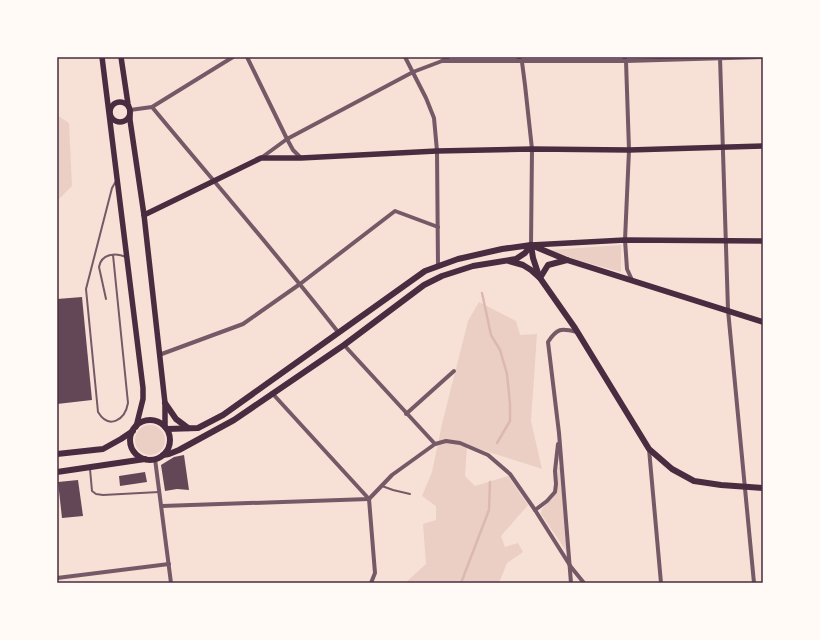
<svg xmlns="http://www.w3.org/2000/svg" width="820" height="640" font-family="'Titillium Web',sans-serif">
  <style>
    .green { fill: #ebcfc5 }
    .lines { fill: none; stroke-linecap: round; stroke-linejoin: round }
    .stream { stroke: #dcb8b0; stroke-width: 2.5 }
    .building { fill: #644757 }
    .service { stroke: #755966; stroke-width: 2 }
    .minor { stroke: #755966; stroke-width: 4 }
    .secondary { stroke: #4a2c40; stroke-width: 5.5 }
    .primary { stroke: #4a2c40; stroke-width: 6 }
    .neatline { fill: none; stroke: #4a2c40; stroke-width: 1.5 }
  </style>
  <rect width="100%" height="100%" fill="#f7e1d7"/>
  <!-- green -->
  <g class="green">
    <polygon points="57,115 69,123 72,186 57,201"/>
    <polygon points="621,245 621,272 577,260 551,250"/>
    <polygon points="479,302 516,321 520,335 537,334 531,421 542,469 467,445 465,476 475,486 508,476 528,505 501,536 505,547 518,543 523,552 507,563 499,583 405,583 426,564 423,524 436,520 436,506 422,496 432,472 442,424 468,321"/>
    <circle cx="150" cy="440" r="15"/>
    <path d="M558,467h2l7,85 -26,-38c0,-9 11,-12 14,-21 4,-8 1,-17 3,-26z"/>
  </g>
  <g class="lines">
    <!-- stream -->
    <g class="stream">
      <polyline points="482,293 491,335 500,350 507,374 510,404 510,421 497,443"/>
      <polyline points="461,583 489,510 490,482"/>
    </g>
  </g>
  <!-- building -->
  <g class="building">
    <polygon points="82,297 92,400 57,404 57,299"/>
    <polygon points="184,455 189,490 177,489 165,491 161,465 174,457"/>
    <polygon points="145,472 147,482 120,486 119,476"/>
    <polygon points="78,480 83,516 62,518 58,482"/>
  </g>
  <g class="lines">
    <!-- service -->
    <g class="service">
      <path d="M113,255l15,148c-3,17 -19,27 -30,9l-12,-123 26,-101 4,-7"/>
      <path d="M106,299l-7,-32c2,-13 17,-15 27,-10"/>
      <polyline points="90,469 92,491 96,494 103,495 159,492"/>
      <polyline points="382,486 393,490 410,494"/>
    </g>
    <!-- minor -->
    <g class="minor">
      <polyline points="247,57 287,139 293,150 301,158"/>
      <polyline points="405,57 426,98 434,118 437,151 438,266"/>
      <polyline points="518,57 522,62 525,85 532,149 531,245"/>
      <polyline points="624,57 626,61 629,150 625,240 627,269 632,280"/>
      <polyline points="720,57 728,310 754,583"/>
      <polyline points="442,61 626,61 763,57"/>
      <path d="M152,107c62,75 126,148 186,225"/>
      <polyline points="130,110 152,107 233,57"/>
      <polyline points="261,158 287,139 413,72 442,61 448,57"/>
      <polyline points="344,345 435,444"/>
      <polyline points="159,355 243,324 300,284 395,211 438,227"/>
      <polyline points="272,393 369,499 375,573 371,583"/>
      <polyline points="406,414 454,371"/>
      <polyline points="649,449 661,583"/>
      <polyline points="155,459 171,583"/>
      <polyline points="162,506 369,499 392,475 435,444 446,441 460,443 488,455 510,474 535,510 571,567 584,583"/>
      <polyline points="535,510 547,501 555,492 556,484 555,471 558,444"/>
      <polyline points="57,578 169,564"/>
      <path d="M571,583l-12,-150 -11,-91c9,-14 13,-14 29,-10"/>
    </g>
    <!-- secondary -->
    <g class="secondary">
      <polyline points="102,57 143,388 143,399 136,427"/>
      <polyline points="121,57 128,104 130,110 130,120 144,215 165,403 165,427"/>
      <circle cx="120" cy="112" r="10"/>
      <polyline points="144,215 261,158 301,158 437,151 532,149 629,150 763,146"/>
      <polyline points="531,245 625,240 763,241"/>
    </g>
    <!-- primary -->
    <g class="primary">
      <polyline points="531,245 533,258 539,276"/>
      <polyline points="509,261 523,265 531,270 540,278 575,328 649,449 672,469 694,481 721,485 763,488"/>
      <polyline points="540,278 548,265 567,260"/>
      <polyline points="165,403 176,419 188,428"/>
      <circle cx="150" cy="440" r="20"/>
      <polyline points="167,429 198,428 223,415 425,271 458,259 502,249 531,245 567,260 763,322"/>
      <polyline points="57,454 103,449 121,439 133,431"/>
      <polyline points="163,455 169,454 179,450 234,420 344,345 424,285 442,276 473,266 516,259 525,253 531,245"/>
      <polyline points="57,472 145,459"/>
    </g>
  </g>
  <!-- border -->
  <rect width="820" height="640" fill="none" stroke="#fffaf5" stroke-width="116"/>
  <rect x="58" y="58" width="704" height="524" class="neatline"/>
</svg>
